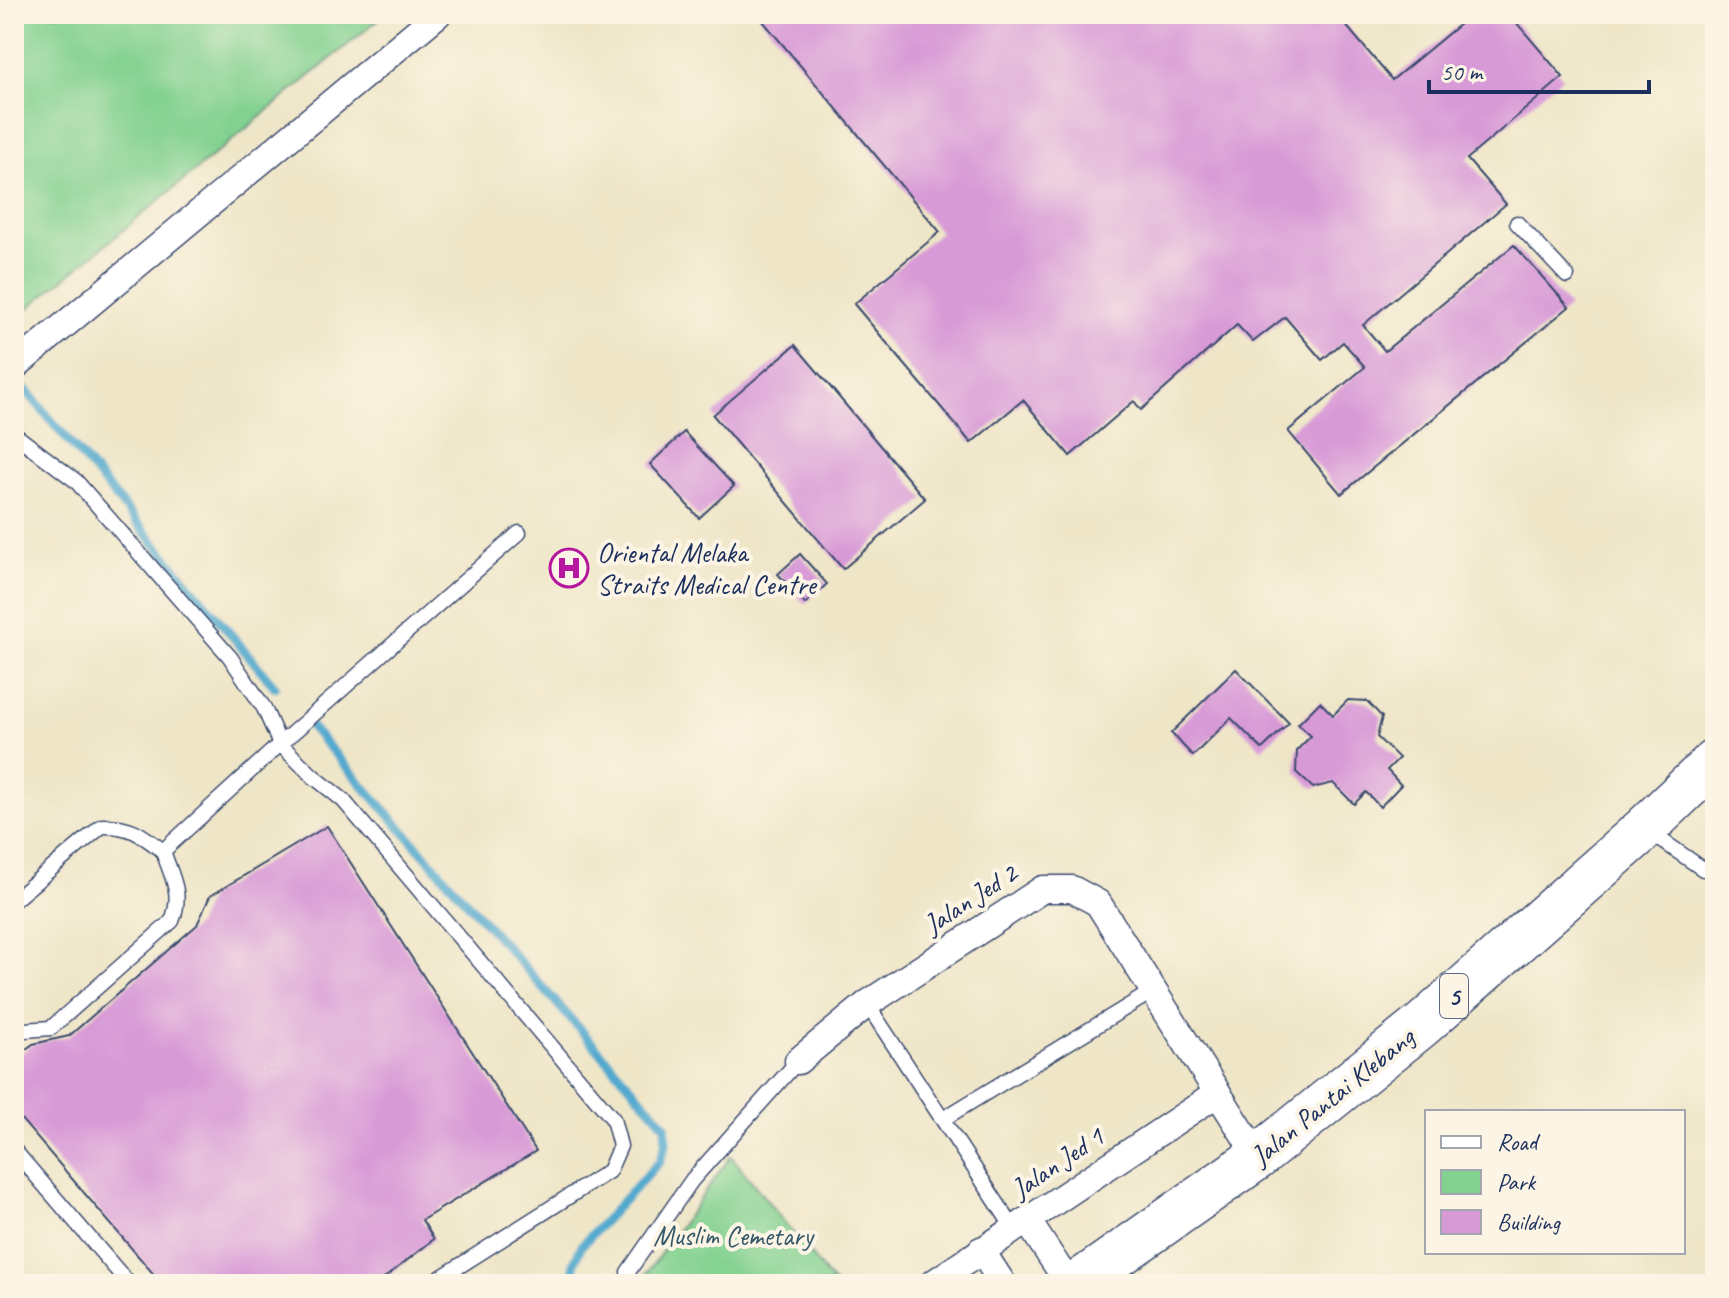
<svg xmlns="http://www.w3.org/2000/svg" width="1729" height="1298" font-family="Caveat,sans-serif">
  <style>
    .green { fill: #83d190; stroke: #4f8077; stroke-width: 2 }
    .lines { fill: none; stroke-linecap: round; stroke-linejoin: round }
    .stream { stroke: #51a9ce; stroke-width: 9 }
    .building { fill: #d89ad7 }
    .service-casing { stroke: #3b4a6e; stroke-width: 17 }
    .minor-casing { stroke: #3b4a6e; stroke-width: 29 }
    .trunk-casing { stroke: #3b4a6e; stroke-width: 47 }
    .service { stroke: #fff; stroke-width: 14 }
    .minor { stroke: #fff; stroke-width: 26 }
    .trunk { stroke: #fff; stroke-width: 44 }
    .labels { text-anchor: middle; stroke-width: 8; stroke-linejoin: round; paint-order: stroke }
    .shield { fill: #fcf5e5; stroke: #5e6a86; stroke-width: 2 }
    .shield-label { font-size: 26px; font-weight: bold; fill: #1b2f5e }
    .poi-label { font-size: 28px; fill: #1b2f5e; stroke: #fcf5e5; text-anchor: start }
    .street-label { font-size: 28px; fill: #1b2f5e; stroke: #fcf5e5 }
    .park-label { font-size: 28px; fill: #35586a; stroke: #fcf5e5 }
  </style>
  <rect width="100%" height="100%" fill="#fcf5e5"/>
  <filter id="ink" filterUnits="userSpaceOnUse"><feTurbulence type="fractalNoise" baseFrequency=".0125" numOctaves="2"/><feDisplacementMap in="SourceGraphic" scale="16" xChannelSelector="R" yChannelSelector="G"/><feConvolveMatrix kernelMatrix="1 2 1 2 8 2 1 2 1" color-interpolation-filters="sRGB"/></filter>
  <filter id="wash" filterUnits="userSpaceOnUse"><feTurbulence type="fractalNoise" baseFrequency=".006" numOctaves="4" result="noise"/><feDisplacementMap in="SourceGraphic" scale="32" xChannelSelector="R" yChannelSelector="G"/><feGaussianBlur stdDeviation="1.8" result="paint"/><feColorMatrix in="noise" values="0 0 0 0 0 0 0 0 0 0 0 0 0 0 0 0 0 1.4 0 .05"/><feComposite in="paint" operator="in"/></filter>
  <g filter="url(#wash)">
    <rect width="100%" height="100%" fill="#efe6c8"/>
    <!-- green -->
    <g class="green">
      <polygon points="14,14 385,14 14,320"/>
      <polygon points="731,1156 834,1284 639,1284"/>
    </g>
    <g class="lines">
      <!-- stream -->
      <g class="stream">
        <polyline points="25,389 275,687"/>
        <polyline points="311,727 665,1125 666,1143 660,1161 582,1245 574,1263 574,1284"/>
      </g>
    </g>
    <g id="blocks">
      <!-- building -->
      <g class="building">
        <polygon points="757,14 1342,14 1339,17 1392,80 1472,14 1509,14 1563,77 1467,159 1506,204 1363,325 1385,351 1514,245 1569,307 1341,494 1288,431 1365,367 1343,342 1322,360 1285,317 1253,342 1237,325 1141,410 1134,401 1070,456 1023,400 971,443 854,304 940,232"/>
        <polygon points="795,345 925,499 843,569 713,415"/>
        <polygon points="684,432 734,486 699,518 650,464"/>
        <polygon points="800,554 827,584 805,604 778,574"/>
        <polygon points="1236,669 1289,723 1262,749 1231,718 1193,756 1171,733"/>
        <polygon points="1348,700 1367,701 1382,717 1377,737 1399,758 1387,770 1401,785 1380,807 1366,792 1354,804 1333,783 1313,788 1296,772 1297,750 1311,736 1298,724 1320,702 1333,715"/>
        <polygon points="327,826 536,1151 422,1220 434,1239 377,1284 162,1284 14,1111 14,1058 33,1044 69,1036 197,925 210,896"/>
      </g>
    </g>
  </g>
  <g filter="url(#ink)">
    <use href="#blocks" fill-opacity="0" stroke="#3b4a6e" stroke-width="2"/>
    <g class="lines">
      <defs>
        <g id="service">
          <polyline points="1517,223 1567,276"/>
          <polyline points="14,434 76,481 230,657 264,708 280,744 313,776 343,800 613,1119 620,1146 609,1171 431,1284"/>
          <polyline points="1648,831 1703,869 1715,867"/>
          <path d="M14,900l88,-74c28,-1 39,8 61,25l117,-107 239,-211"/>
          <polyline points="867,1004 1014,1229"/>
          <path d="M14,1027l11,3 26,-2 121,-107c11,-28 0,-43 -9,-70"/>
          <polyline points="943,1119 1153,991"/>
          <polyline points="14,1150 129,1284"/>
          <polyline points="628,1272 692,1180 798,1061"/>
        </g>
        <g id="minor">
          <polyline points="14,367 438,14"/>
          <polyline points="798,1061 867,1004 1043,889 1072,889 1098,903 1258,1157"/>
          <polyline points="1027,1220 1069,1284"/>
          <polyline points="981,1250 1003,1284"/>
          <polyline points="932,1284 1218,1093"/>
        </g>
        <polyline id="trunk" points="1077,1284 1258,1157 1422,1025 1645,828 1715,761"/>
      </defs>
      <!-- service casing -->
      <use href="#service" class="service-casing"/>
      <!-- minor casing -->
      <use href="#minor" class="minor-casing"/>
      <!-- trunk casing -->
      <use href="#trunk" class="trunk-casing"/>
      <!-- service -->
      <use href="#service" class="service"/>
      <!-- minor -->
      <use href="#minor" class="minor"/>
      <!-- trunk -->
      <use href="#trunk" class="trunk"/>
    </g>
  </g>
  <!-- icons -->
  <defs>
    <symbol id="hospital-ring" viewBox="-11 -11 22 22"><circle r="9.5" fill="#fcf5e5" stroke="#b5179e" stroke-width="1.5"/><path d="M-5-5h3v3.5h4V-5h3V5h-3V1.5h-4V5h-3Z" fill="#b5179e"/></symbol>
  </defs>
  <g fill-rule="evenodd">
    <use href="#hospital-ring" x="547" y="546" width="44" height="44"/>
  </g>
  <g class="labels">
    <!-- shield labels -->
    <rect class="shield" x="1440" y="974" width="28" height="44" rx="6"/>
    <g class="shield-label">
      <text x="1454" y="1005">5</text>
    </g>
    <!-- poi labels -->
    <g class="poi-label">
      <text x="597" y="562">Oriental Melaka<tspan x="597" dy="32">Straits Medical Centre</tspan></text>
    </g>
    <!-- street labels -->
    <g class="street-label">
      <text transform="translate(970 898) rotate(-33)" y="10">Jalan Jed 2</text>
      <text transform="translate(1332 1096) rotate(-39)" y="10">Jalan Pantai Klebang</text>
      <text transform="translate(1057 1162) rotate(-34)" y="10">Jalan Jed 1</text>
    </g>
    <!-- park labels -->
    <g class="park-label">
      <text x="733" y="1245">Muslim Cemetary</text>
    </g>
  </g>
  <!-- margin -->
  <rect width="1729" height="1298" fill="none" stroke="#fcf5e5" stroke-width="48"/>
  <!-- legend -->
  <rect x="1425" y="1110" width="260" height="144" fill="#fcf5e5" stroke="#a2a6af" stroke-width="2"/>
  <rect x="1441" y="1136" width="40" height="12" fill="#ffffff" stroke="#a2a6af" stroke-width="2"/>
  <text x="1497" y="1150" font-size="24" fill="#1b2f5e">Road</text>
  <rect x="1441" y="1170" width="40" height="24" fill="#83d190" stroke="#a2a6af" stroke-width="2"/>
  <text x="1497" y="1190" font-size="24" fill="#1b2f5e">Park</text>
  <rect x="1441" y="1210" width="40" height="24" fill="#d89ad7" stroke="#a2a6af" stroke-width="2"/>
  <text x="1497" y="1230" font-size="24" fill="#1b2f5e">Building</text>
  <!-- scale -->
  <path d="M1429 80v12h220v-12" fill="none" stroke="#1b2f5e" stroke-width="4"/>
  <text x="1441" y="80" font-size="24" fill="#1b2f5e" stroke="#fcf5e5" stroke-width="6" paint-order="stroke">50 m</text>
</svg>
